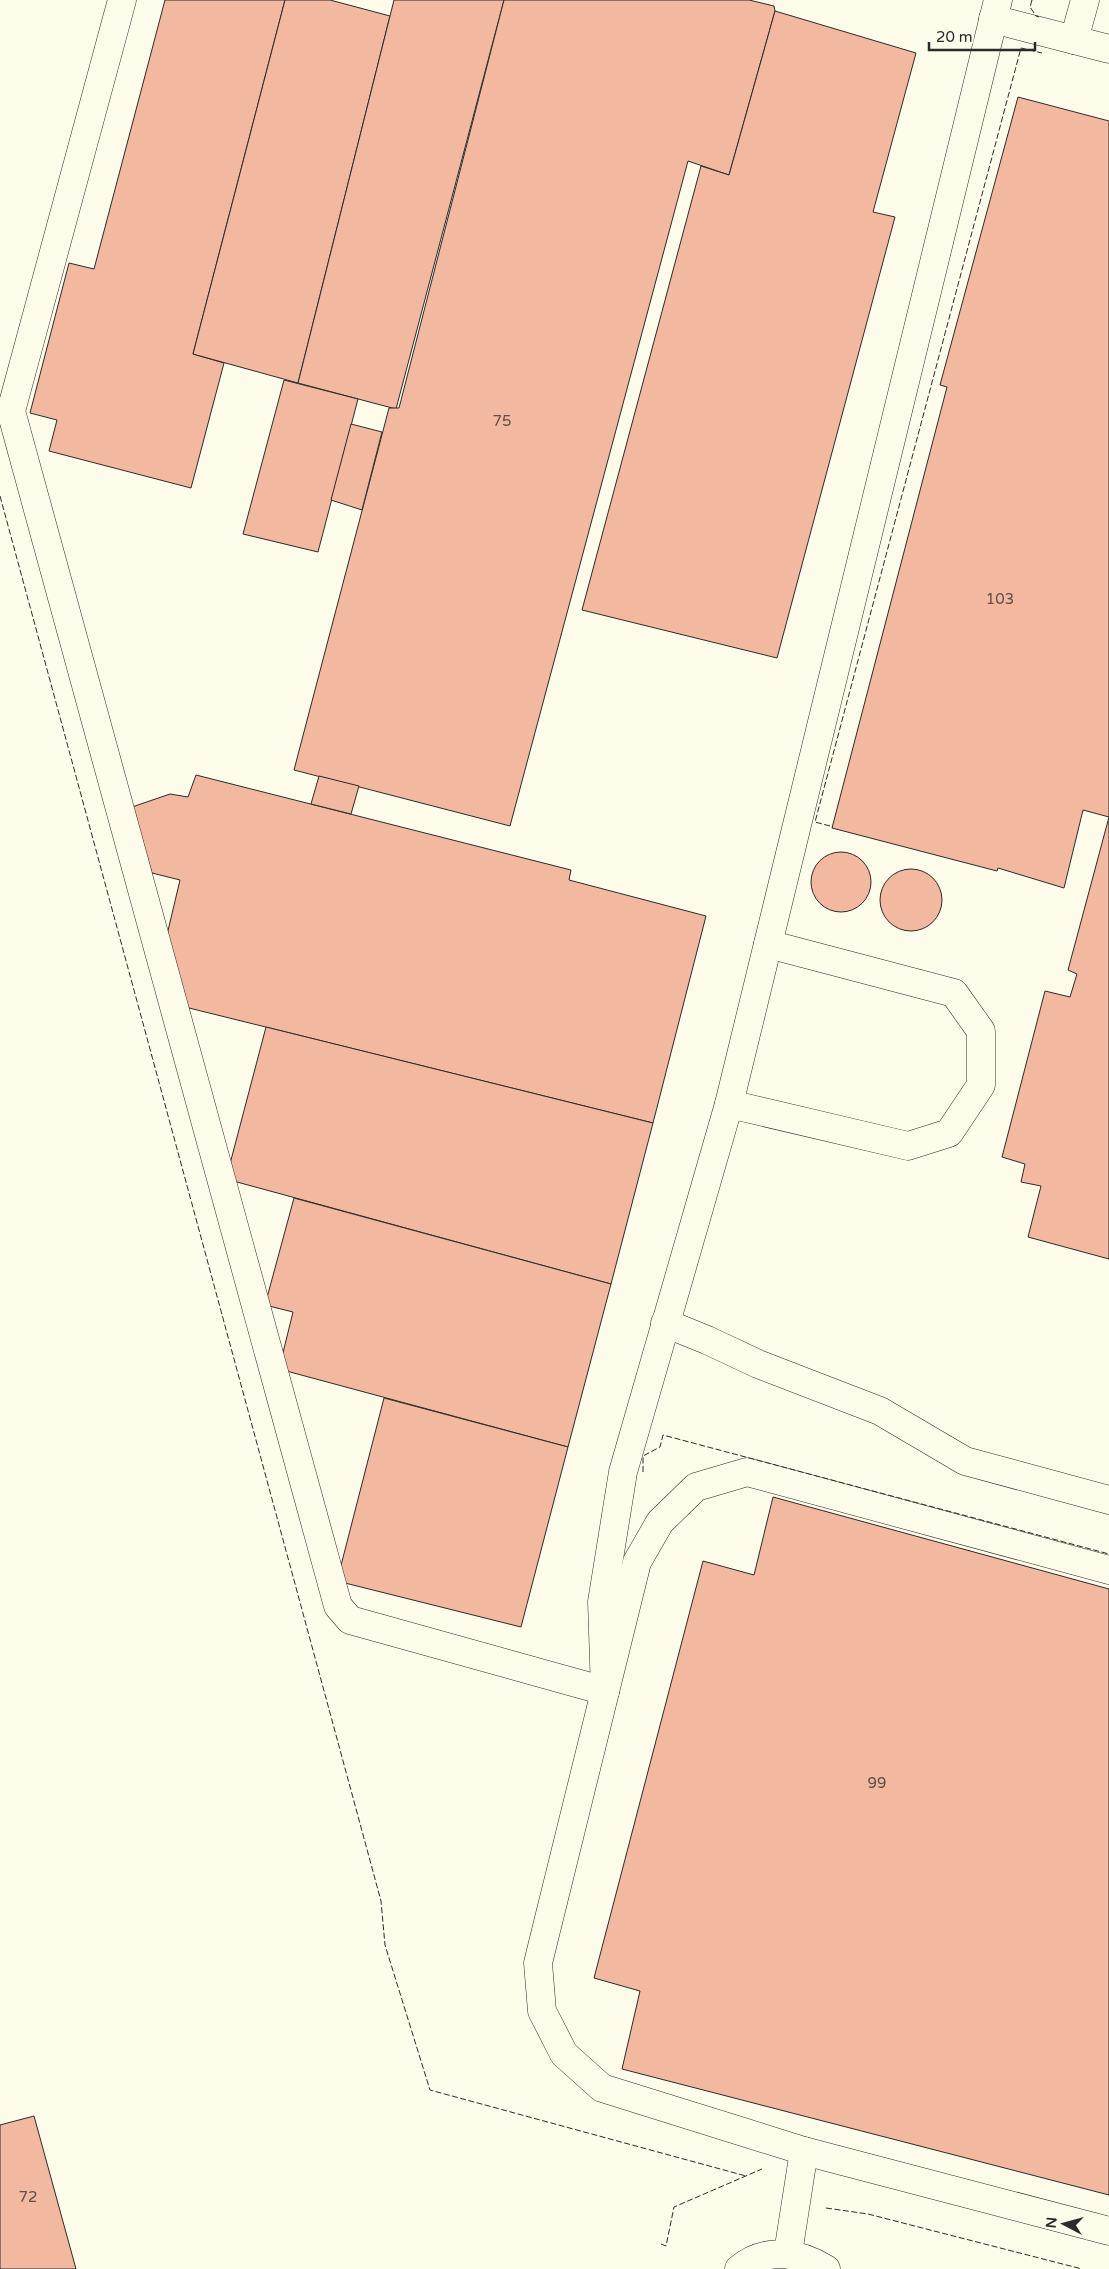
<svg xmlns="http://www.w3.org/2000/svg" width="1109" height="2269" font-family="'Varela Round',sans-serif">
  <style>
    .building { fill: #f2b8a0; stroke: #2b2b2b }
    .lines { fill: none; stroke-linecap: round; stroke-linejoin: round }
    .minor-casing { stroke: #2b2b2b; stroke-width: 29 }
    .minor { stroke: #fdfbea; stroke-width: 28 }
    .fence { stroke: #2b2b2b; stroke-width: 1; stroke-dasharray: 6 2.5; stroke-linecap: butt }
    .labels { text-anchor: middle; stroke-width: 4; stroke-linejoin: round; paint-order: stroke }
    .number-label { font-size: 15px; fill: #5d4e48 }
  </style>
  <rect width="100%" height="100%" fill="#fdfbea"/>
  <!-- building -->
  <g class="building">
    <polygon points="165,0 285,0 193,354 224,363 191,488 49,451 57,420 30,413 69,263 94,269"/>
    <polygon points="285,0 330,0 390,16 298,383 193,354"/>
    <polygon points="394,0 504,0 396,409 298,383"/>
    <polygon points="504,0 749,0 774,6 775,11 729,175 688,161 510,826 294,770 389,408 399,408"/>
    <polygon points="775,11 916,53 873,212 895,217 777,658 582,610 701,166 729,175"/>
    <polygon points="1018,97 1109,121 1109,1259 1028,1237 1041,1186 1021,1182 1025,1164 1002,1157 1045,991 1070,997 1077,974 1068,970 1109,817 1083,810 1064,888 998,868 997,871 832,828 947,387 940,385"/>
    <polygon points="284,380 358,399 318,552 243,534"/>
    <polygon points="351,424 382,432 362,510 331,500"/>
    <polygon points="196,775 571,870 569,880 706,916 653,1123 185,1007 166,939 180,880 152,873 132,807 170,794 188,797"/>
    <polygon points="319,776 359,786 351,814 311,804"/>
    <circle cx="841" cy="882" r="30"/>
    <circle cx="911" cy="900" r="31"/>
    <polygon points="266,1027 653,1123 611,1284 226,1179"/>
    <polygon points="294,1198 611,1284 568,1447 279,1369 293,1312 265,1305"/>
    <polygon points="384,1398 568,1447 521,1627 337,1581"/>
    <polygon points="773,1497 1109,1589 1109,2195 622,2069 640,1991 594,1978 703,1561 754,1575"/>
    <polygon points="34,2116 76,2269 0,2269 0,2125"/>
  </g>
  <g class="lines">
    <defs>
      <g id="minor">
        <polyline points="122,0 11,411 338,1606 350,1620 605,1691"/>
        <polyline points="993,19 1109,49"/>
        <polyline points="1074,40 1085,0"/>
        <polyline points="729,1104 908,1146 949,1133 981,1085 981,1031 954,993 768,944"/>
        <polyline points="665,1323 707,1340 758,1364 880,1411 965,1461 1109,1500"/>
        <polyline points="1109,1570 747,1472 696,1487 660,1522 637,1562 538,1963 542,2011 564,2054 602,2088 804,2151 1109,2231"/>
        <polyline points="605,1691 602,1602 623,1472 729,1104 998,0"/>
        <polyline points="788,2253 804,2151"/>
        <path d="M739,2269c26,-22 60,-17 87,0"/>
      </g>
    </defs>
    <!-- minor casing -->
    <use href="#minor" class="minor-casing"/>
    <!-- minor -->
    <use href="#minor" class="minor"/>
    <!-- fence -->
    <g class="fence">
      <polyline points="1032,0 1030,7 1036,16 1039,17"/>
      <polyline points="0,496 381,1901 385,1945 430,2090 746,2176"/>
      <polyline points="830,826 815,822 1021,48 1042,53"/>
      <polyline points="643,1472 643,1456 660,1447 663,1435 1109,1554"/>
      <polyline points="826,2208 868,2214 1082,2269"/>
      <polyline points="661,2244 666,2246 674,2207 762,2169"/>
    </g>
  </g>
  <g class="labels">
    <!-- number labels -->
    <g class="number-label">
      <text x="502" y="426">75</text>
      <text x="1000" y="604">103</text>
      <text x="877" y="1788">99</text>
      <text x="28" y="2202">72</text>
    </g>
  </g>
  <!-- north arrow -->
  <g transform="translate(1064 2224) rotate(276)" stroke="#fdfbea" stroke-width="4" paint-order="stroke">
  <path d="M0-4L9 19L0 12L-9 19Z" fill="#2b2b2b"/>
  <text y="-8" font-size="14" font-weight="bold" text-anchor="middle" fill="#2b2b2b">N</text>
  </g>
  <!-- scale -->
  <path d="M929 42v8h106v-8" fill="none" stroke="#2b2b2b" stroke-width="2.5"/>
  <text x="936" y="42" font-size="15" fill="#2b2b2b" stroke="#fdfbea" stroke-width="4" paint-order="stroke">20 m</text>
</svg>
